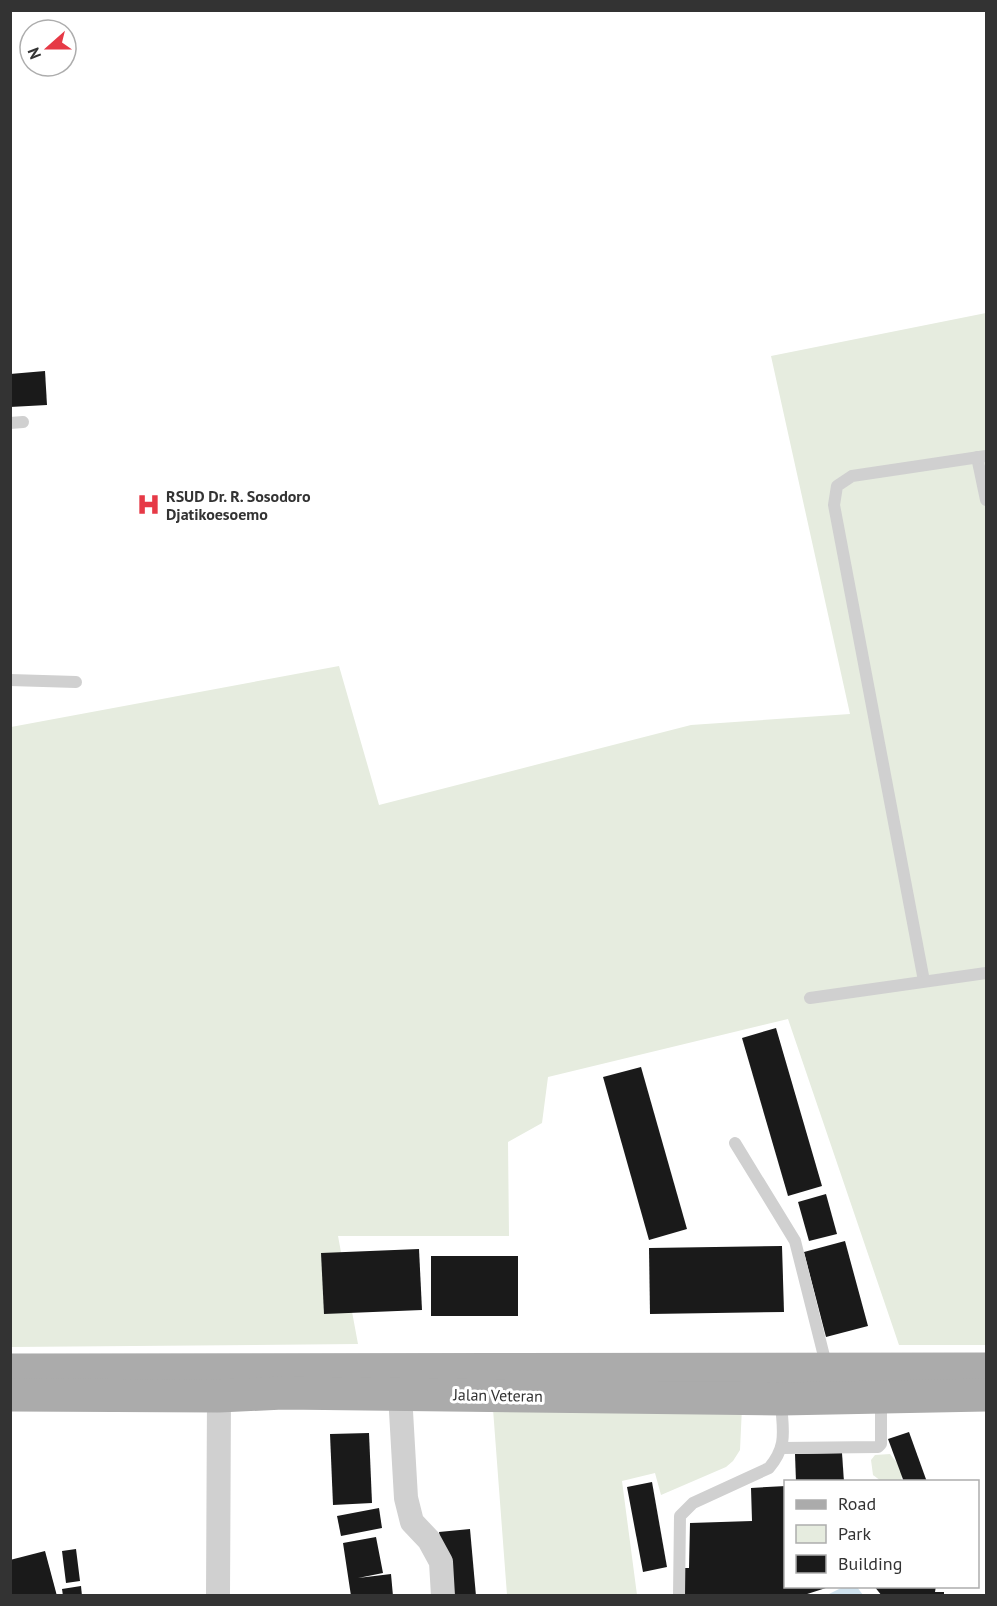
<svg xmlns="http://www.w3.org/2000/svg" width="997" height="1606" font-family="'PT Sans',sans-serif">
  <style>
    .green { fill: #e6ecdf }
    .water { fill: #cfe2ee }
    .building { fill: #1a1a1a }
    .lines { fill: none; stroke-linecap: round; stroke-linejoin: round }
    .lane { stroke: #d0d0d0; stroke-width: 12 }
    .street { stroke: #d0d0d0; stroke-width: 24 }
    .primary { stroke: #ababab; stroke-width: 33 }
    .labels { text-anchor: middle; stroke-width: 6; stroke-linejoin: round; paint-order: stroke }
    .poi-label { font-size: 16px; font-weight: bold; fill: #333; stroke: #fff; text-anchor: start }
    .street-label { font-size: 16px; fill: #333; stroke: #fff }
  </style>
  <rect width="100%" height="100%" fill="#fff"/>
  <!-- green -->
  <g class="green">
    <polygon points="986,313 986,1345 899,1345 788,1019 548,1077 542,1123 508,1142 509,1236 338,1236 358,1344 11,1347 11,727 339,666 379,805 691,725 850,714 771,356"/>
    <polygon points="742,1407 740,1450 733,1461 726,1467 661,1495 655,1473 622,1481 637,1595 507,1595 493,1409"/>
    <path d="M890,1454c7,10 15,14 11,27h-20l-8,-6 -2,-15 4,-5z"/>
  </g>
  <!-- water -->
  <polygon class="water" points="843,1587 857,1587 863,1595 827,1595"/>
  <!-- building -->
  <g class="building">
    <polygon points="45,371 47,405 10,407 10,374"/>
    <polygon points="776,1028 822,1186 788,1196 742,1038"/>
    <polygon points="641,1067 687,1229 649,1240 603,1077"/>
    <polygon points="826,1194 837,1234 809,1241 798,1202"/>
    <polygon points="845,1241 868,1326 826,1337 804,1252"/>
    <polygon points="782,1246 784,1312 650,1314 649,1248"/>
    <polygon points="419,1249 422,1310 324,1314 321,1253"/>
    <rect x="431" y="1256" width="87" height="60"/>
    <polygon points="909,1432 927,1482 904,1482 888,1439"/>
    <polygon points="369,1433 372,1503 333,1505 330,1434"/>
    <polygon points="842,1453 844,1482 796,1482 795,1454"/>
    <polygon points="652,1482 667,1567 643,1572 627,1487"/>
    <polygon points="786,1486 786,1586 829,1587 801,1596 683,1596 682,1568 689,1568 690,1523 752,1521 751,1488"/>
    <polygon points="379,1508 382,1528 341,1536 337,1516"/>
    <polygon points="470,1529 476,1596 446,1596 439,1532"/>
    <polygon points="376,1537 383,1573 358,1578 391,1574 393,1596 351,1596 343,1543"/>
    <polygon points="76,1549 80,1581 66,1583 62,1551"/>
    <polygon points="45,1551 57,1596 10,1596 10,1560"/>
    <polygon points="81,1586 82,1596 63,1596 62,1589"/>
    <polygon points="874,1586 936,1586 935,1592 944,1592 944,1596 882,1596"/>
  </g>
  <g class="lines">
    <!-- lane -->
    <g class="lane">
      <polyline points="10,423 23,422"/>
      <polyline points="977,457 986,500"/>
      <polyline points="10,680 76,682"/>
      <polyline points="924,981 834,505 837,486 852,476 986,456"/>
      <polyline points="810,998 986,973"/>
      <polyline points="735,1143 795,1241 827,1368"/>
      <polyline points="783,1448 878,1447 881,1444 881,1398"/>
      <path d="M679,1596l1,-80 13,-13 76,-35c20,-24 13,-39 12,-68"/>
    </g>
    <!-- street -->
    <g class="street">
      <polyline points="400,1394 406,1498 412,1522 429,1540 441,1562 443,1596"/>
      <polyline points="218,1596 219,1396"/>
    </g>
    <!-- primary -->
    <g class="primary">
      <polyline points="10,1370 986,1369"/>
      <polyline points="10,1395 219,1396 283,1393 781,1399 986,1395"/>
    </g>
  </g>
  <!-- icons -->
  <defs>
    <symbol id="hospital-bare" viewBox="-9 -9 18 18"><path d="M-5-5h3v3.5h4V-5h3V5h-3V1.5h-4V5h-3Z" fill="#e63946" stroke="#fff" stroke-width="2.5" paint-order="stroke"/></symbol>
  </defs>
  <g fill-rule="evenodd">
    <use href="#hospital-bare" x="132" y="488" width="33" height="33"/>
  </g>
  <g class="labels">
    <!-- poi labels -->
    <g class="poi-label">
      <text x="166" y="502">RSUD Dr. R. Sosodoro<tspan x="166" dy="18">Djatikoesoemo</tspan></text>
    </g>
    <!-- street labels -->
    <g class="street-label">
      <text transform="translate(498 1395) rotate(1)" y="6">Jalan Veteran</text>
    </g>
  </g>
  <!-- border -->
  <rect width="997" height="1606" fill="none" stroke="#333333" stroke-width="24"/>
  <!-- legend -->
  <rect x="784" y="1480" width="195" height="108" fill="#ffffff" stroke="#adadad" stroke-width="1.5"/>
  <rect x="796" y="1500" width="30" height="9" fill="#ababab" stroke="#adadad" stroke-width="1.5"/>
  <text x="838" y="1510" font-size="18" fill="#333333">Road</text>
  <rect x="796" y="1525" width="30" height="18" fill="#e6ecdf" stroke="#adadad" stroke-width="1.5"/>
  <text x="838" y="1540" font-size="18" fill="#333333">Park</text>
  <rect x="796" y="1555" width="30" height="18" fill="#1a1a1a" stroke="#adadad" stroke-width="1.5"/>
  <text x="838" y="1570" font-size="18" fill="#333333">Building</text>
  <!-- north arrow -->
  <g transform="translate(48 48) rotate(249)"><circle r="28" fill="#ffffff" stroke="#adadad" stroke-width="1.5"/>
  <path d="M0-4.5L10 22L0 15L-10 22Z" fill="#e63946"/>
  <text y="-9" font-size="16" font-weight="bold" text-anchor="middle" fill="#333333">N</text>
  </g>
</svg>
